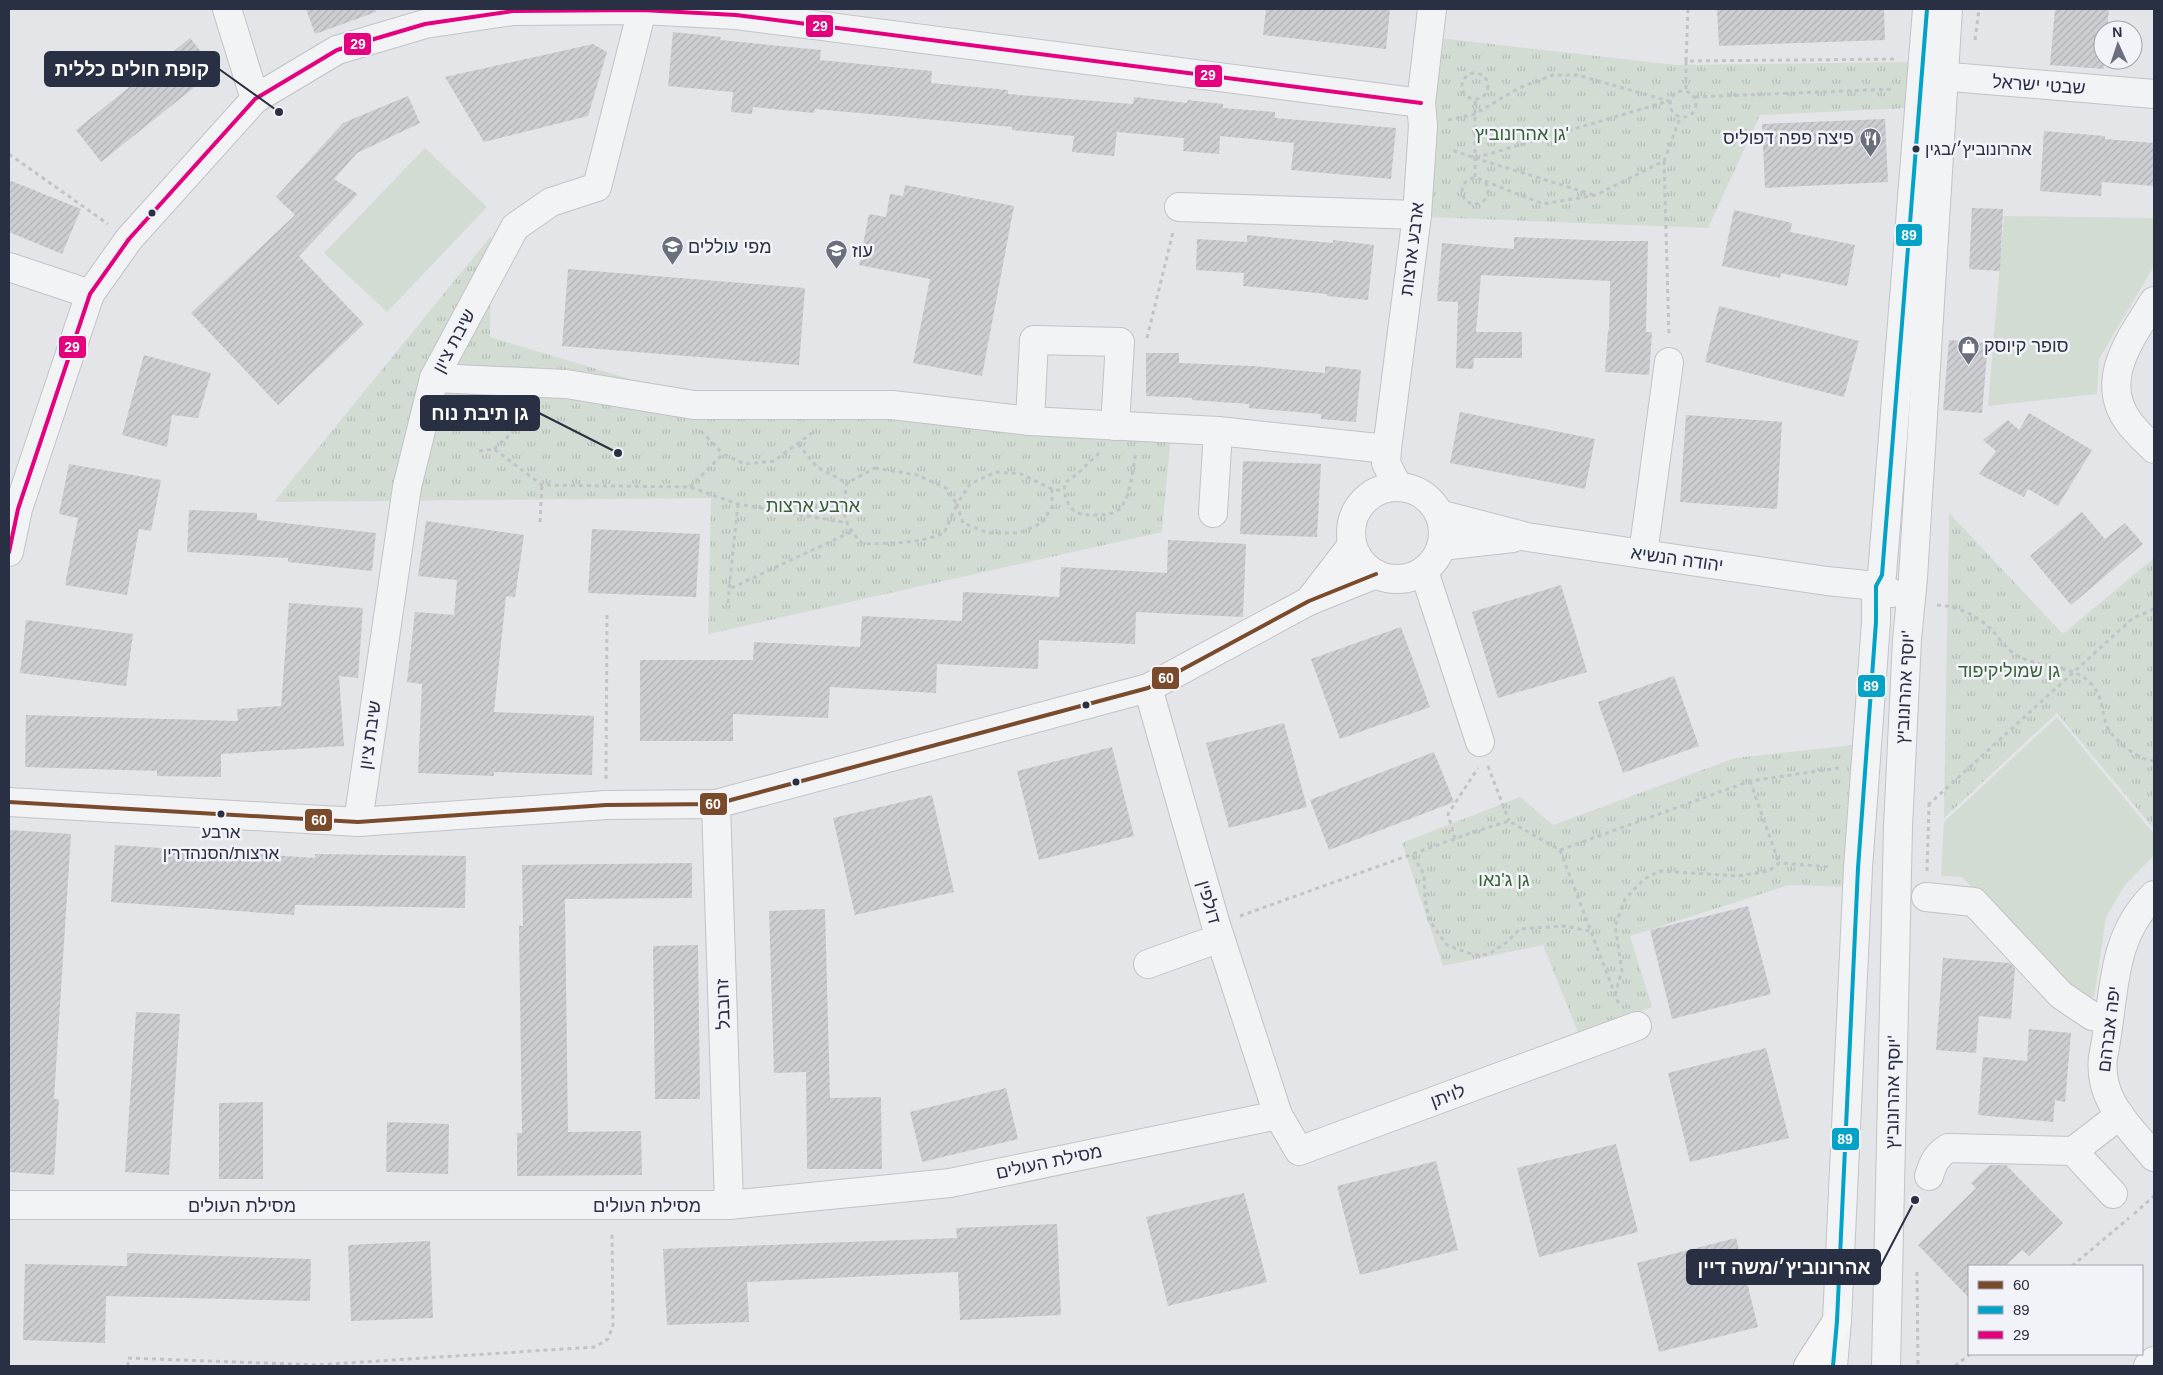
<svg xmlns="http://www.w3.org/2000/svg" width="2163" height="1375" font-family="Arial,Heebo,sans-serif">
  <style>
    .grass { fill: #d2dcd3 }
    .park { fill: url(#park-tufts) }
    .building { fill: url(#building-hatch) }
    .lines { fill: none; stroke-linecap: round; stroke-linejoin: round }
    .minor-casing { stroke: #c1c3c6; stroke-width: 30 }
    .major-casing { stroke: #bfc2c6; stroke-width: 30 }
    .path { stroke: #c2c3c8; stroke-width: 3; stroke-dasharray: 4 4; stroke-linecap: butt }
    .minor { stroke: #f2f3f5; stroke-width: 28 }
    .major { stroke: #f6f6f7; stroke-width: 28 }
    .bus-1-casing { stroke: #f1f3f8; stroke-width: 8 }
    .bus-2-casing { stroke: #f1f3f8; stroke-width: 8 }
    .bus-3-casing { stroke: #f1f3f8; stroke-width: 8 }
    .bus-1 { stroke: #7a4b2a; stroke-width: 4 }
    .bus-2 { stroke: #02a3c7; stroke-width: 4 }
    .bus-3 { stroke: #e5007d; stroke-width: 4 }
    .bus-dot { fill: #293043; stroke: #f1f3f8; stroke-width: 2 }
    .labels { text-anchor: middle; stroke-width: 5; stroke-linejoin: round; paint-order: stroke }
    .bus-label { font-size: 17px; fill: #293043; stroke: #f1f3f8; text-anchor: start }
    .street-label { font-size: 18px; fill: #293043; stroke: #f1f3f8 }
    .park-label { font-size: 18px; fill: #3a5f36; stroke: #f1f3f8 }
    .poi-label { font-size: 18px; fill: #293043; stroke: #f1f3f8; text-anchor: start }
    .leader { fill: none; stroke: #293043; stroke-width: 2 }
    .callout-dot { fill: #293043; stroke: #f1f3f8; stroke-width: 2 }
    .callout { fill: #293043; stroke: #293043; stroke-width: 2 }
    .callout-label { font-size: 19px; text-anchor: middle; font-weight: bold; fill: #fff }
    .line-badge { stroke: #f1f3f8; stroke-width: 2 }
    .badge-label { font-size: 14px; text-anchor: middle; font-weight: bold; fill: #fff }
  </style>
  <defs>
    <pattern id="park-tufts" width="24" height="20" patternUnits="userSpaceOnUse" patternTransform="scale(1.25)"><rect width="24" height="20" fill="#d2dcd3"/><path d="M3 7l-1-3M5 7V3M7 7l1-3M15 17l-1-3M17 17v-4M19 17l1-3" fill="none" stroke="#b4bdb6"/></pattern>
    <pattern id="building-hatch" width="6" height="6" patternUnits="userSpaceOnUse" patternTransform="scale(1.25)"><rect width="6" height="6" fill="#cdced2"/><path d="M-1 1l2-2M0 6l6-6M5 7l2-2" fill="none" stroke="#b0b1b6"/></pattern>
  </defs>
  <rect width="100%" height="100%" fill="#e3e5e8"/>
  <!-- grass -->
  <g class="grass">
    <polygon points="425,148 487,207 387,312 324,253"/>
    <polygon points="2004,216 2154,218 2154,266 2099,359 2097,394 1988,406"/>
    <polygon points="2057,717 2154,834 2154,855 2125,885 2106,917 2094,997 2081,998 1962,877 1941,876 1944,822"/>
  </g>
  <!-- park -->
  <g class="park">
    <polygon points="1439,38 1676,65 1910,62 1909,108 1760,115 1708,228 1428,217"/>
    <polygon points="491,236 490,337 690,397 1172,423 1162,532 708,634 711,498 274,502"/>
    <polygon points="1949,513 2063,634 2154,558 2154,829 2057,713 1944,818"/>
    <polygon points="1855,745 1848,887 1789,885 1630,936 1652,1007 1579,1035 1543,945 1443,966 1402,843 1520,797 1553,825 1735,758"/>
  </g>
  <!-- building -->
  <g class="building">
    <polygon points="306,9 376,9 376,12 315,34"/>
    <polygon points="1266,9 1390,9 1386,49 1263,35"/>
    <polygon points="1717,9 1884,9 1885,40 1719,46"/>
    <polygon points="2055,9 2109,9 2107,30 2103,30 2104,69 2050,65"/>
    <polygon points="673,32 721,37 720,40 821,50 820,60 932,71 931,83 1008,90 1008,94 1133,104 1134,97 1187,103 1188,100 1223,104 1223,108 1275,112 1275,118 1396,128 1391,179 1291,170 1294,143 1220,136 1219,154 1183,151 1184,138 1117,132 1114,156 1072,152 1074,136 1012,130 1012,127 815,109 814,113 753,107 752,114 731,112 733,92 668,86"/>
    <polygon points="190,38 216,70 101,162 76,130"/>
    <polygon points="593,44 607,52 588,116 484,142 445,77"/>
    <polygon points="408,96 420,123 357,153 334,179 358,194 299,256 364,324 278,405 191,313 295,215 276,197 343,123"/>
    <polygon points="1885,119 1888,182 1765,188 1762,124"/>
    <polygon points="2044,131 2105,136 2105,139 2154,143 2154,186 2102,182 2101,196 2040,191"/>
    <polygon points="9,180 81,209 62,254 9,232"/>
    <polygon points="905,185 1014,206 982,376 913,363 930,279 859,265 869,214 886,217 890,194 903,196"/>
    <polygon points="1972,208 2003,209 2000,271 1969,269"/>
    <polygon points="1734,210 1792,223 1790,232 1855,245 1847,286 1781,273 1780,278 1722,266"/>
    <polygon points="1247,235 1333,243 1333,240 1374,245 1368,300 1327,296 1327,294 1243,286 1244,273 1196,270 1197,239 1247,242"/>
    <polygon points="1514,237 1611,241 1648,241 1646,332 1652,332 1649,375 1605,372 1608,330 1609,330 1610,281 1481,275 1476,332 1522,332 1522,358 1474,358 1473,369 1456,368 1458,302 1437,301 1442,243 1514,249"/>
    <polygon points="568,269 805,288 799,365 562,346"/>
    <polygon points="1719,306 1859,341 1844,397 1705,362"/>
    <polygon points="1949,340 1988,343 1982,413 1943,410"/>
    <polygon points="1146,353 1179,353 1179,363 1253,366 1325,373 1325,366 1361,370 1356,422 1321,419 1321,414 1249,408 1249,404 1192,400 1192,398 1146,396"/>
    <polygon points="144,355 211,373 198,418 172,415 167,447 122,435"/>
    <polygon points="1460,412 1595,439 1585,489 1450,463"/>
    <polygon points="2029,413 2092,450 2058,506 2028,489 2024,497 1979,474 1996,451 1983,440 2008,420 2019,430"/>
    <polygon points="1686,415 1782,422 1777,509 1680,502"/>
    <polygon points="1243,461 1321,464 1317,537 1240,534"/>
    <polygon points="69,464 161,480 151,531 139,529 127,595 65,585 78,518 59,514"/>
    <polygon points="189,510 257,513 257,520 376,533 372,571 288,562 288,558 187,552"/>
    <polygon points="2082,512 2105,539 2125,523 2143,544 2071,605 2030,556"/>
    <polygon points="426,521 524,535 515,597 506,596 494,712 594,716 592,775 494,772 494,776 418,773 422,684 407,682 415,612 454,615 457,580 418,576"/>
    <polygon points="592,529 700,534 696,597 588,593"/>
    <polygon points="1168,540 1246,544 1243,617 1136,612 1135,644 1039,640 1038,669 937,664 936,693 830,687 828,718 733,714 733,741 640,741 640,660 753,660 754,642 860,647 862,616 962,621 963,592 1059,597 1061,567 1167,573"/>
    <polygon points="1561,585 1587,672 1498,698 1472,612"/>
    <polygon points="289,603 363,608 358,678 339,676 344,746 221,754 221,777 157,776 157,771 25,767 26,715 238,721 237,709 281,706"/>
    <polygon points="26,620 133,634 126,686 20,673"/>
    <polygon points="1401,627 1430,707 1340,739 1311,659"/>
    <polygon points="1674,676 1699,746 1623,773 1598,702"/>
    <polygon points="1284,723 1307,807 1229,828 1206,743"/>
    <polygon points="1112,747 1134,836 1039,860 1017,771"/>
    <polygon points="1434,752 1454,802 1329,850 1310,800"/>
    <polygon points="932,795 954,892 855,915 833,818"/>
    <polygon points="9,830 71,834 54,1099 59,1099 54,1175 9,1172"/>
    <polygon points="115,845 315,858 315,854 466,856 465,908 295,905 294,915 111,902"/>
    <polygon points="692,863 692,898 565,899 568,1132 641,1131 642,1175 517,1176 517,1133 522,1133 519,926 523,926 522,865"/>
    <polygon points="1748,906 1771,994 1672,1019 1650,930"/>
    <polygon points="825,909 830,1098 881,1097 882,1169 807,1169 806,1072 774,1073 769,911"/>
    <polygon points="698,945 700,1099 655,1099 653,946"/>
    <polygon points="1943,958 2010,963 2015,968 2011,1019 1979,1016 1976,1053 1936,1050"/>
    <polygon points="136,1012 180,1014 169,1175 125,1172"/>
    <polygon points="2029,1029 2071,1033 2065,1102 2055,1100 2053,1122 1978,1115 1983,1057 2027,1061"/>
    <polygon points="1766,1048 1789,1138 1690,1162 1668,1073"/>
    <polygon points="1006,1088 1018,1139 922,1162 910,1112"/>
    <polygon points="263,1102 263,1179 219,1179 219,1103"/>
    <polygon points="387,1122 449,1124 448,1174 386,1172"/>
    <polygon points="1616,1144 1638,1232 1539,1257 1517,1168"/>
    <polygon points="1436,1161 1458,1250 1360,1275 1337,1186"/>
    <polygon points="1990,1165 2006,1165 2063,1223 2029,1256 2022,1250 2005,1266 1969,1266 1969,1298 1918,1245 1976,1188 1971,1183"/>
    <polygon points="1244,1193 1267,1282 1168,1306 1146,1217"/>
    <polygon points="1057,1224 1061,1315 960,1320 958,1272 747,1282 749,1322 667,1325 663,1249 957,1238 956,1228"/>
    <polygon points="1736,1238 1758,1327 1659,1352 1637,1263"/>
    <polygon points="430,1241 433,1318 351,1321 348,1245"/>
    <polygon points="127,1253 311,1259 310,1301 106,1296 105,1343 23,1340 25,1264 127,1266"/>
  </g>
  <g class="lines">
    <defs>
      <g id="minor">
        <polyline points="227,9 255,99"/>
        <polyline points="1927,75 2154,94"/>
        <polyline points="1179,207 1417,215"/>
        <polyline points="9,267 90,294"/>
        <path d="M2154,301c-22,36 -56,78 -26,120 7,10 17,19 26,28"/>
        <polyline points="434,378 566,384 694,405 892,405 1030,421 1218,431 1387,449"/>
        <polyline points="1030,421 1034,340 1120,342 1115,426"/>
        <polyline points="1398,487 1386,463 1387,449 1417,215 1423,126 1421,103 1432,9"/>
        <circle cx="1397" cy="533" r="46"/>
        <polyline points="1213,513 1218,431"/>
        <polyline points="1439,514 1527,537 1827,581 1876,586 1892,593"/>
        <polyline points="1441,546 1513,538"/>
        <polyline points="9,552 18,509 90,294 129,239 255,99 337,50 425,24 513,11 642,10 736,15 1421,103"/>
        <polyline points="1643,554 1669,362"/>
        <polyline points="1424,571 1480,742"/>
        <polyline points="1309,601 1352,545"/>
        <polyline points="1148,688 1216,925 1278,1115 1299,1151 1637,1026"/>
        <polyline points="9,802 358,822 606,805 716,804 1148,688 1309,601 1376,574"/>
        <polyline points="716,804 729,1205"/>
        <polyline points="358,822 407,487 434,378 515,227 551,202 597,187 642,10"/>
        <path d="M2154,895c-46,46 -38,102 -51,162 -5,44 26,69 51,100"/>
        <polyline points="1926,897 1974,902 2061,995 2092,1016 2109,1018"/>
        <polyline points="1148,964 1220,938"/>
        <polyline points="2073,1151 2113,1194"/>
        <path d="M1929,1176c4,-13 7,-20 19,-28l125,3 47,-36"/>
        <polyline points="9,1205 729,1205 950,1183 1278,1115"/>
        <polyline points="1833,1366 1837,1321 1858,868 1876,622 1876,586 1882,575 1927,9"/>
        <polyline points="1886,1366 1898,827 1907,639 1913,578 1948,9"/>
        <polyline points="2148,1366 2154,1361"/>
      </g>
      <polyline id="major" points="1808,1366 1837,1321"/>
    </defs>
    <!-- minor casing -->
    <use href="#minor" class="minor-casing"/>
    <!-- major casing -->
    <use href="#major" class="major-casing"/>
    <!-- path -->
    <g class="path">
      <polyline points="1688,9 1686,61 1897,59"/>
      <polyline points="1975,40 1979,9"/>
      <polyline points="1686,61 1686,90"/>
      <circle cx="1475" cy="86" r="13"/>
      <circle cx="1683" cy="104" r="13"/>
      <polyline points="1695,97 1894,89"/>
      <polyline points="1448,120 1475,114 1519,88 1553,75 1577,75 1669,101 1475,158 1449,149"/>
      <polyline points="9,154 108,224"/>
      <polyline points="1475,158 1594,195"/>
      <polyline points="1664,161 1669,336"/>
      <polyline points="1475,177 1475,99"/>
      <circle cx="1475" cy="191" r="13"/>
      <polyline points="1485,181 1543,204 1596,195 1664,161 1680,118"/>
      <polyline points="1147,338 1173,232"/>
      <polyline points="701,431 723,454"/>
      <polyline points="798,444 817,467 847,483"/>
      <polyline points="494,449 536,411"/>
      <polyline points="479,451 494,449 542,485 690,487 738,504 848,523"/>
      <path d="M1099,453l-22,21 -12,9c-2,10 2,25 13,30 8,3 32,3 39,-2 13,-8 16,-44 19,-59"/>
      <path d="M875,468l42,7 29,13 11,16 -13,29c-25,11 -54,10 -81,11 -22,-22 -21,-33 -16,-61z"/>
      <polyline points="690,487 723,454 745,464 774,461 812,433"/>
      <polyline points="1052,489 1052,507 1042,523 1019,533 988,533 963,523 957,504 970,484 996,472 1021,474 1052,489 1063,491"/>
      <polyline points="738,504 729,589 851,532"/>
      <polyline points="540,522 542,485"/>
      <polyline points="728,603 729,589"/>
      <path d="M1937,605c20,1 41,11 55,25 6,7 13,17 21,23 24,17 61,9 80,33 11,13 8,28 15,42 8,14 30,32 46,33"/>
      <polyline points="1488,766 1509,821"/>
      <polyline points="606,779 607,613"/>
      <polyline points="1750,781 1779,863"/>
      <polyline points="1928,805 2133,618 2154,609"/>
      <polyline points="1455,839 1448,814 1478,768"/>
      <polyline points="1560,850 1619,1005"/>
      <polyline points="1413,856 1424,874 1425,898 1429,920 1447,945 1474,955 1489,954 1507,942 1520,929 1564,926 1590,931"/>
      <polyline points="1927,871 1929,805"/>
      <polyline points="1240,916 1471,833 1509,821 1560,850 1750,781 1839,768"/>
      <polyline points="1615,995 1622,970 1615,926 1625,899 1643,880 1659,871 1738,876 1769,871 1779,863 1831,867"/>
      <polyline points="2134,1214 2154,1196"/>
      <polyline points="2072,1266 2129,1218"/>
      <polyline points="1917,1272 1918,1366"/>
      <polyline points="128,1366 128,1358 316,1365 595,1347 608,1339 613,1325 612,1232"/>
      <polyline points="1955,1366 1970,1354"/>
    </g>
    <!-- minor -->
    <use href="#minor" class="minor"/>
    <!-- major -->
    <use href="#major" class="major"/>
    <defs>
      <polyline id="bus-1" points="9,802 358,822 606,805 716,804 1148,688 1309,601 1376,574"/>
      <polyline id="bus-2" points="1833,1366 1837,1321 1858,868 1876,622 1876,586 1882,575 1927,9"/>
      <polyline id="bus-3" points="9,552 18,509 90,294 129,239 255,99 337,50 425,24 513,11 642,10 736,15 1421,103"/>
    </defs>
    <!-- bus-1 casing -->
    <use href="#bus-1" class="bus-1-casing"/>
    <!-- bus-2 casing -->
    <use href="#bus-2" class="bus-2-casing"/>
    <!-- bus-3 casing -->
    <use href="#bus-3" class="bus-3-casing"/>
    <!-- bus-1 -->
    <use href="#bus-1" class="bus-1"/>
    <!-- bus-2 -->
    <use href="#bus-2" class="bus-2"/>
    <!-- bus-3 -->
    <use href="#bus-3" class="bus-3"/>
  </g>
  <!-- icons -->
  <defs>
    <symbol id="restaurant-pin" viewBox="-11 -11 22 30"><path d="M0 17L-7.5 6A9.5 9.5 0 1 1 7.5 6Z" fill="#6a6f7d" stroke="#f1f3f8"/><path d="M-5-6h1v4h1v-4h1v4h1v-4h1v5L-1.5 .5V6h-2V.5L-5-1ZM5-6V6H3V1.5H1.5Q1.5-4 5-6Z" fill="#fff"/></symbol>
    <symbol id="school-pin" viewBox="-11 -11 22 30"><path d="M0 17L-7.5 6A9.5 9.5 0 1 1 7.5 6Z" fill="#6a6f7d" stroke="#f1f3f8"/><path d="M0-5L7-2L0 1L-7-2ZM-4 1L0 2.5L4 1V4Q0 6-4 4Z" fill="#fff"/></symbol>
    <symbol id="shop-pin" viewBox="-11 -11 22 30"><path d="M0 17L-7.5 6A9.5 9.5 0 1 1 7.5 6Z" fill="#6a6f7d" stroke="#f1f3f8"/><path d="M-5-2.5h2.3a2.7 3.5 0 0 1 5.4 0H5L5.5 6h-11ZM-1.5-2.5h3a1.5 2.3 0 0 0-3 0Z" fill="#fff"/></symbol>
  </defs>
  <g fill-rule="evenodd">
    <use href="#restaurant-pin" x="1858" y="126" width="25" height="34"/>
    <use href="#school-pin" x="660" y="234" width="25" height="34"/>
    <use href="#school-pin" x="824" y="238" width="25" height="34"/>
    <use href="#shop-pin" x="1956" y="334" width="25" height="34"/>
  </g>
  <!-- markers -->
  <g class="bus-dot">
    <circle cx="1916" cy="149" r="4.5"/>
    <circle cx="152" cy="213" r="4.5"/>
    <circle cx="1086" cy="705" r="4.5"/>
    <circle cx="796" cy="782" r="4.5"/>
    <circle cx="221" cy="814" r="4.5"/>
  </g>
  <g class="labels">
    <!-- bus labels -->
    <g class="bus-label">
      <text x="1925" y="155">אהרונוביץ׳/בגין</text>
      <text x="221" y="838" text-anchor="middle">ארבע<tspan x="221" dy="21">ארצות/הסנהדרין</tspan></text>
    </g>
    <!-- street labels -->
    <g class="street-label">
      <text transform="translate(2039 85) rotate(4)" y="6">שבטי ישראל</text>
      <text transform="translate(1412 249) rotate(-83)" y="6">ארבע ארצות</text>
      <text transform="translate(454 341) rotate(-62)" y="6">שיבת ציון</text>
      <text transform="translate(1677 559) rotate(8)" y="6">יהודה הנשיא</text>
      <text transform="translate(1905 687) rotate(-87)" y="6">יוסף אהרונוביץ'</text>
      <text transform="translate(370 735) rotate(-82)" y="6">שיבת ציון</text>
      <text transform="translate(1209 902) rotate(74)" y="6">דולפין</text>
      <text transform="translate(723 1004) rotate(-92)" y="6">זרובבל</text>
      <text transform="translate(2109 1029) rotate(-83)" y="6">יפה אברהם</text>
      <text transform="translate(1893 1092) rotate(-89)" y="6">יוסף אהרונוביץ'</text>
      <text transform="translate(1448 1096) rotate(-20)" y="6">לויתן</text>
      <text transform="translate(1049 1162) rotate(-12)" y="6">מסילת העולים</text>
      <text x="242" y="1212">מסילת העולים</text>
      <text x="647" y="1212">מסילת העולים</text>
    </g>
    <!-- park labels -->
    <g class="park-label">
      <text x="1522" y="140">גן אהרונוביץ'</text>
      <text x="813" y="512">ארבע ארצות</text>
      <text x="2009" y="677">גן שמוליקיפוד</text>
      <text x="1504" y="886">גן ג'נאו</text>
    </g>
    <!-- poi labels -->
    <g class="poi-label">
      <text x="1854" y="144" text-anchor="end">פיצה פפה דפוליס</text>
      <text x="688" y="253">מפי עוללים</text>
      <text x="852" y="257">עוז</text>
      <text x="1984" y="352">סופר קיוסק</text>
    </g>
  </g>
  <!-- callouts -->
  <path class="leader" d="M279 112L219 69M618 453L539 413M1915 1200L1880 1267"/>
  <g class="callout-dot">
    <circle cx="279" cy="112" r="5"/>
    <circle cx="618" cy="453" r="5"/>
    <circle cx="1915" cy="1200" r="5"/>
  </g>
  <g class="callout">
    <rect x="45" y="52" width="174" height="34" rx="5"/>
    <rect x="421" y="396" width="118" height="34" rx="5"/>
    <rect x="1687" y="1250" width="193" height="34" rx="5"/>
  </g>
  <g class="callout-label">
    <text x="132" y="76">קופת חולים כללית</text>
    <text x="480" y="420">גן תיבת נוח</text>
    <text x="1784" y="1274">אהרונוביץ׳/משה דיין</text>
  </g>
  <g class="line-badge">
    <rect x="805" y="14" width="29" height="24" rx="5" fill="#e5007d"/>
    <rect x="343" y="32" width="29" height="24" rx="5" fill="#e5007d"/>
    <rect x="1194" y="64" width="29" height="24" rx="5" fill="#e5007d"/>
    <rect x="1895" y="223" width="28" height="24" rx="5" fill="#02a3c7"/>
    <rect x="58" y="335" width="29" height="24" rx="5" fill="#e5007d"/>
    <rect x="1151" y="666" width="29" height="24" rx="5" fill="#7a4b2a"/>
    <rect x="1857" y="674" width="29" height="24" rx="5" fill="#02a3c7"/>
    <rect x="699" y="792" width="29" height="24" rx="5" fill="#7a4b2a"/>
    <rect x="304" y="808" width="29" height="24" rx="5" fill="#7a4b2a"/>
    <rect x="1831" y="1127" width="29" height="24" rx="5" fill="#02a3c7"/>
  </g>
  <g class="badge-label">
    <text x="820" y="31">29</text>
    <text x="358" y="49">29</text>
    <text x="1208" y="80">29</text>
    <text x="1909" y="240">89</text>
    <text x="72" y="352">29</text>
    <text x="1166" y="683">60</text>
    <text x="1871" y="691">89</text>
    <text x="713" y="809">60</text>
    <text x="319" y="825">60</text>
    <text x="1845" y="1144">89</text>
  </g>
  <!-- border -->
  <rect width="2163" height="1375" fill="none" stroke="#293043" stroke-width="20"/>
  <!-- legend -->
  <rect x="1968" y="1265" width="175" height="90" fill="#f1f3f8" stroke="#a1a5b0"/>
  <rect x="1978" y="1281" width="25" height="8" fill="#7a4b2a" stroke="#a1a5b0"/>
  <text x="2013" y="1290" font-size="15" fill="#293043">60</text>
  <rect x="1978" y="1306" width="25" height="8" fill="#02a3c7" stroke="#a1a5b0"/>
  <text x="2013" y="1315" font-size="15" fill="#293043">89</text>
  <rect x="1978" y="1331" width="25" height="8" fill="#e5007d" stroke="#a1a5b0"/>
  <text x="2013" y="1340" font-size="15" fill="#293043">29</text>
  <!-- north arrow -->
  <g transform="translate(2118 45) rotate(357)"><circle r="24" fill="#f1f3f8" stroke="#a1a5b0"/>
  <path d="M0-4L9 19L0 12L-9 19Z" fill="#6a6f7d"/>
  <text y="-8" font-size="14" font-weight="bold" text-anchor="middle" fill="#293043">N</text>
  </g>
</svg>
